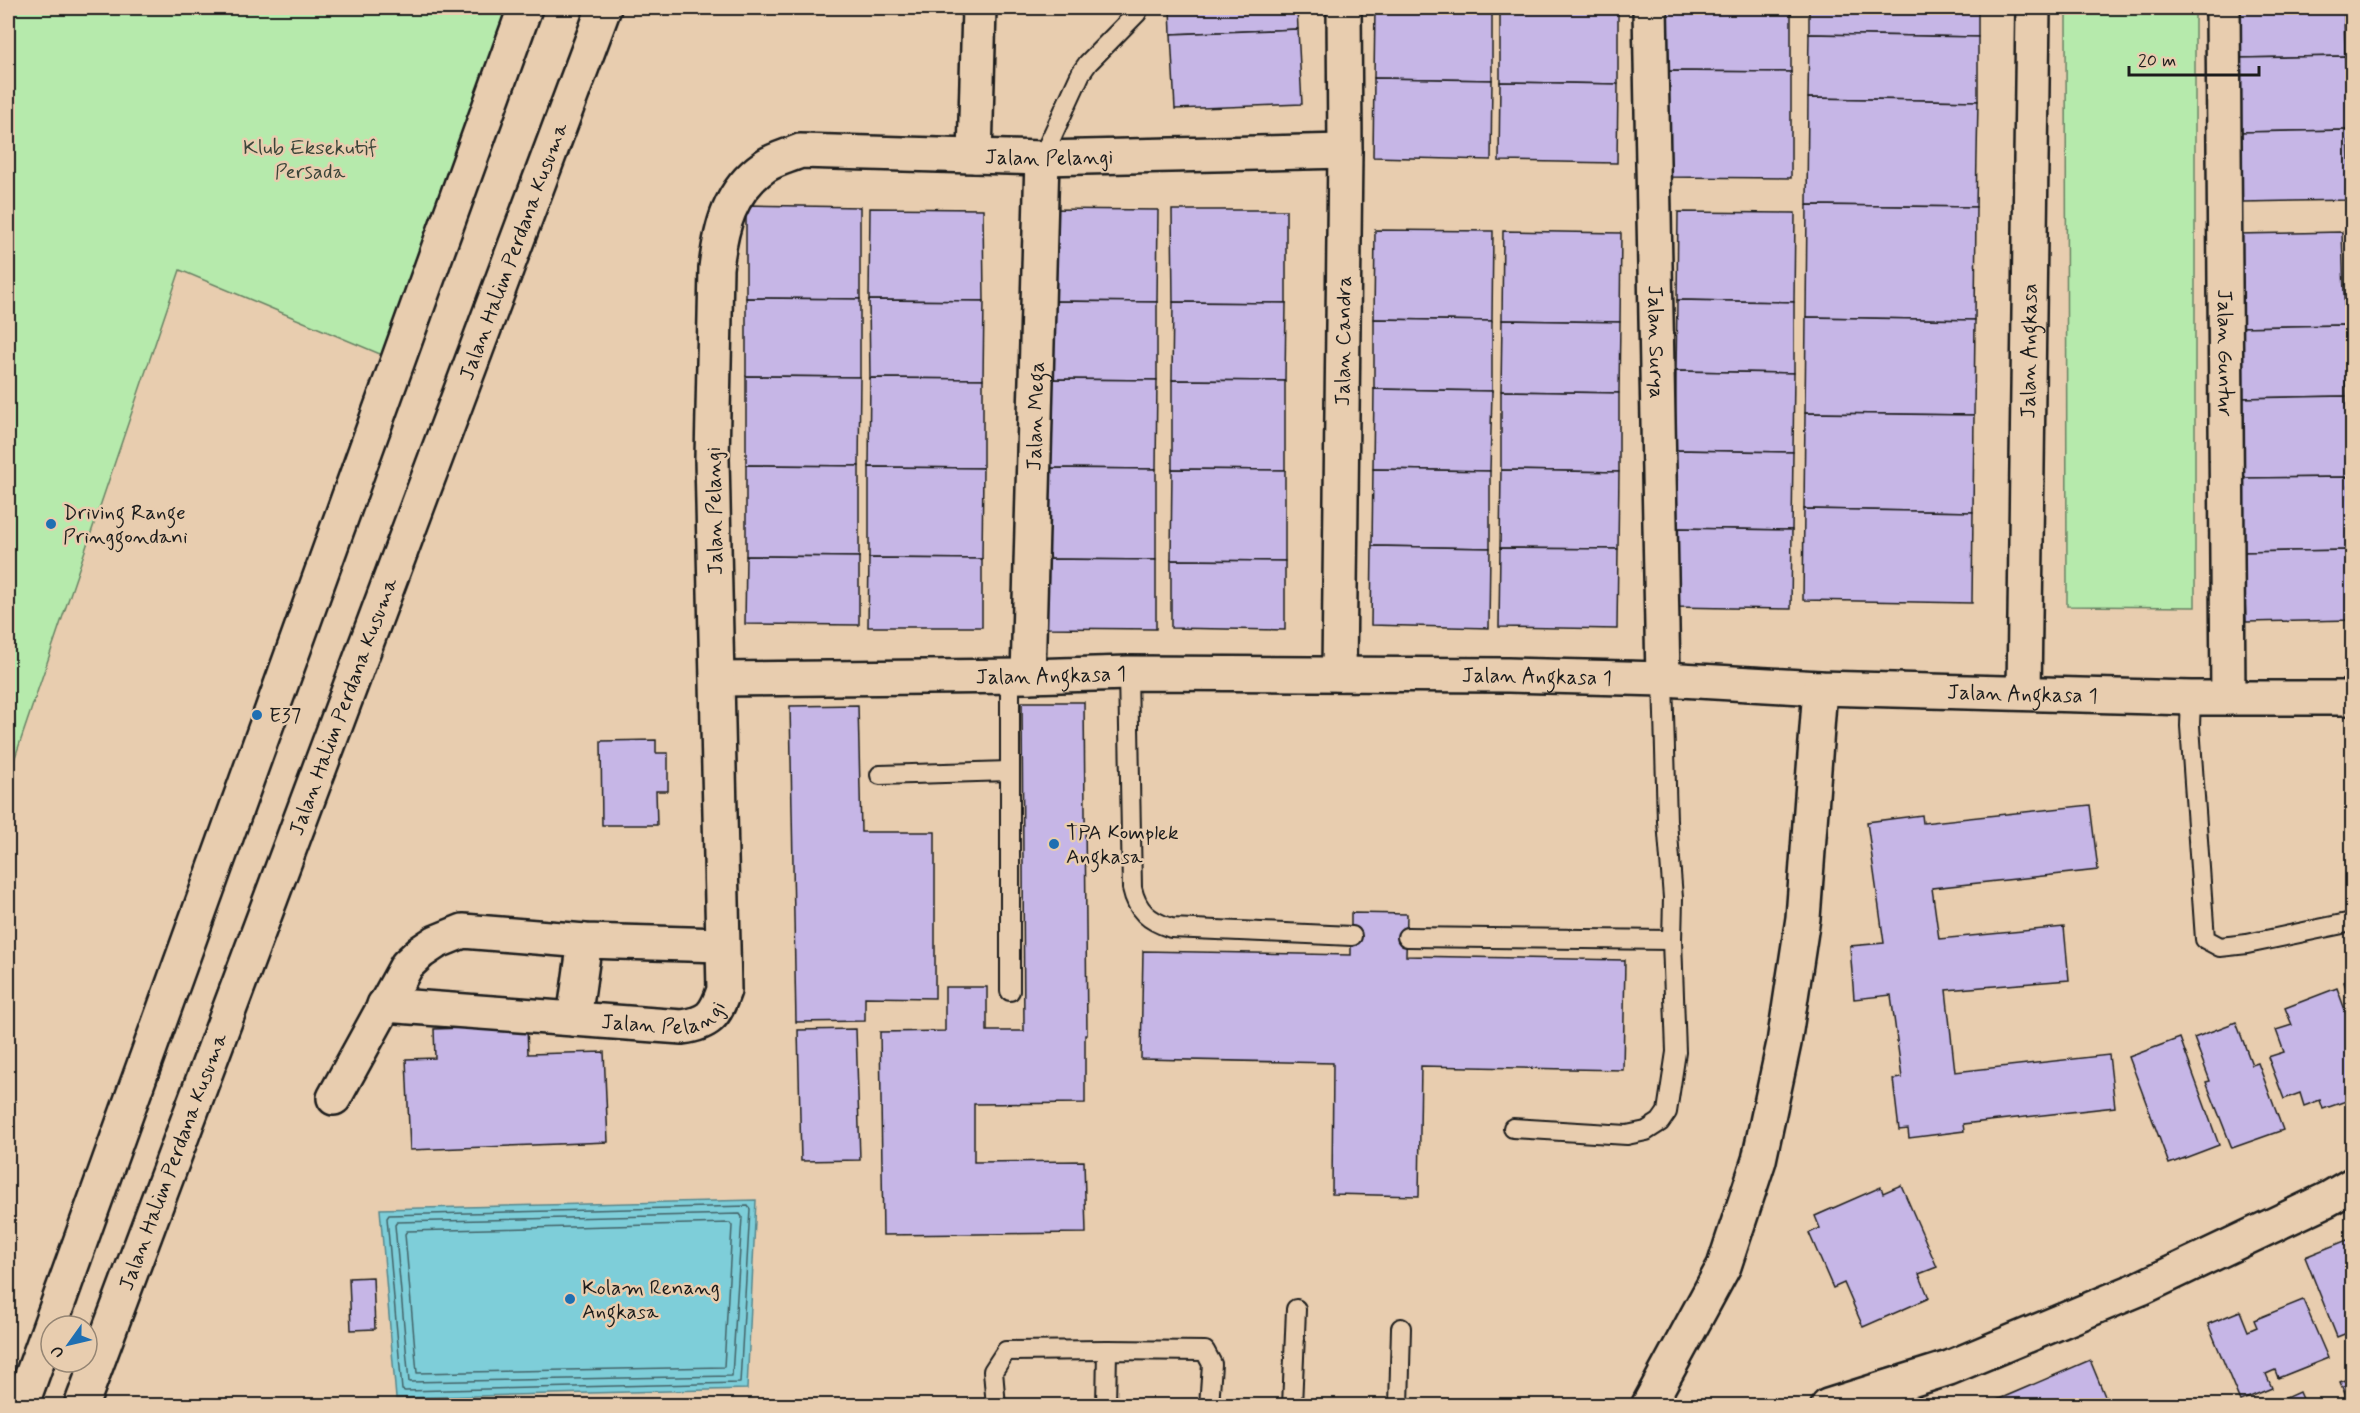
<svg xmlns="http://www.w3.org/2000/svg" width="2360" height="1413" font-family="Mynerve,sans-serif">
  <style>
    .green { fill: #b6eaac; stroke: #698364; stroke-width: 1.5 }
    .water { fill: #7eced9; stroke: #57878d; stroke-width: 1.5 }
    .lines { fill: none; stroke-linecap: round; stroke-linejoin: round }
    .shore { stroke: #436368; stroke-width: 1.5 }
    .building { fill: #c6b6e6; stroke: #1c1c1c; stroke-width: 1.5 }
    .lane-casing { stroke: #1c1c1c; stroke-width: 22 }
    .street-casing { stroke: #1c1c1c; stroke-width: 38 }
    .secondary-casing { stroke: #1c1c1c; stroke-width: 38 }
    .lane { stroke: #e8cdaf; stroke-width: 18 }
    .street { stroke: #e8cdaf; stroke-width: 33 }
    .secondary { stroke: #e8cdaf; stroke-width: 33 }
    .poi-dot { fill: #1f6fb2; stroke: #e8cdaf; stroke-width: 2 }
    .labels { text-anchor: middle; stroke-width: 5; stroke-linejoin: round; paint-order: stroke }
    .park-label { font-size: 21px; fill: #3b4539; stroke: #e8cdaf }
    .street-label { font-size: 21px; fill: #1c1c1c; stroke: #e8cdaf }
    .poi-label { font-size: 21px; fill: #1c1c1c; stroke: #e8cdaf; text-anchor: start }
  </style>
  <rect width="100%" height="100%" fill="#e8cdaf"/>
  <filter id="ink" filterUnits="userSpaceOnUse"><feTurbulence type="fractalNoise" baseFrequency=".0167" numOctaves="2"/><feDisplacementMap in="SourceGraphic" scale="12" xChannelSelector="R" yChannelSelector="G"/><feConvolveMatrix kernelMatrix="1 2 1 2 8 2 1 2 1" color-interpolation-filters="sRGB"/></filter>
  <g filter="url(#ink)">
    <!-- green -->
    <g class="green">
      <polygon points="8,8 526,8 399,362 180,270 8,778"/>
      <polygon points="2066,8 2195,8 2195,607 2067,606"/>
    </g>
    <!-- water -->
    <polygon class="water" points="756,1200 747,1389 396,1398 380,1209"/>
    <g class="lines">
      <!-- shore -->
      <g class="shore">
        <polygon points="748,1206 750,1209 740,1383 405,1391 402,1390 387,1218 389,1215"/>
        <polygon points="740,1214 742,1217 732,1376 409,1382 395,1225 397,1222"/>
        <polygon points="730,1223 732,1226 724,1367 417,1373 405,1234 407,1231"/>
      </g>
    </g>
    <!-- building -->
    <g class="building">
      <polygon points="1170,8 1297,8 1298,29 1171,34"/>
      <polygon points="1375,8 1492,8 1492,80 1374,78"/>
      <polygon points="1500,8 1618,8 1618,84 1500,82"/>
      <polygon points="1662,8 1791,8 1791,72 1662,71"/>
      <polygon points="1809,8 1978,8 1978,37 1809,34"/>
      <polygon points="2237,8 2344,8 2345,56 2238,58"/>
      <polygon points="1298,29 1302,104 1175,109 1171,34"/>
      <polygon points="1809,34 1978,37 1978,101 1808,98"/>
      <polygon points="2345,56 2348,130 2240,132 2238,58"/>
      <polygon points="1662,71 1791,72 1791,178 1662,177"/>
      <polygon points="1374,78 1492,80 1491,160 1373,157"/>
      <polygon points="1500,82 1618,84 1617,163 1499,161"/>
      <polygon points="1808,98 1978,101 1976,207 1807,205"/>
      <polygon points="2348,130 2350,200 2242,202 2240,132"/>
      <polygon points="746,205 860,207 860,299 746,298"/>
      <polygon points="1807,205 1976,207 1975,320 1806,317"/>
      <polygon points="870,208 983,209 984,301 869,300"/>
      <polygon points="1044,209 1158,210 1157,302 1044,301"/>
      <polygon points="1172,210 1286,210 1286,303 1173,302"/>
      <polygon points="1678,212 1795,213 1794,302 1677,300"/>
      <polygon points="1375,230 1493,231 1492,321 1374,319"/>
      <polygon points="1503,231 1621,233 1620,322 1502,320"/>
      <polygon points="2342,232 2345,325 2237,327 2236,234"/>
      <polygon points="746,298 860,299 860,377 746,376"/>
      <polygon points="869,300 984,301 983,379 870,378"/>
      <polygon points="1677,300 1794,302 1794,373 1676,371"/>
      <polygon points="1044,301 1157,302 1157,380 1043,379"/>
      <polygon points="1173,302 1286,303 1285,381 1172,380"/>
      <polygon points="1806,317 1975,320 1974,415 1805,413"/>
      <polygon points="1374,319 1492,321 1492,391 1374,389"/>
      <polygon points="1502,320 1620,322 1619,393 1501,391"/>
      <polygon points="2345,325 2346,396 2240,398 2237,327"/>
      <polygon points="1676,371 1794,373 1793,452 1675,450"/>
      <polygon points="746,376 860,377 859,466 746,465"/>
      <polygon points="870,378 983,379 983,468 869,467"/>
      <polygon points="1043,379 1157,380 1156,469 1043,468"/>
      <polygon points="1172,380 1285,381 1285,470 1172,469"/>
      <polygon points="1374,389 1492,391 1490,471 1373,469"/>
      <polygon points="1501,391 1619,393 1619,472 1501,470"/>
      <polygon points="2346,396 2349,477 2242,478 2240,398"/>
      <polygon points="1805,413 1974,415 1973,512 1804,509"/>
      <polygon points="1675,450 1793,452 1792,530 1674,528"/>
      <polygon points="746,465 859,466 859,557 746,556"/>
      <polygon points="869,467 983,468 982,559 869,558"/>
      <polygon points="1043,468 1156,469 1156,560 1042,559"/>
      <polygon points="1172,469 1285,470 1285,561 1171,560"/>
      <polygon points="1373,469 1490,471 1490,548 1372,546"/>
      <polygon points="1501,470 1619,472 1618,549 1500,548"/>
      <polygon points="2349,477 2351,550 2243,552 2242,478"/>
      <polygon points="1804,509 1973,512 1972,603 1803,600"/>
      <polygon points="1674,528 1792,530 1791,609 1673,607"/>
      <polygon points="1372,546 1490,548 1489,628 1371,625"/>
      <polygon points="1500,548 1618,549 1617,629 1499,627"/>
      <polygon points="2351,550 2352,620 2246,622 2243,552"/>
      <polygon points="746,556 859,557 859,625 745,624"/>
      <polygon points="869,558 982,559 982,627 868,627"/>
      <polygon points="1042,559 1156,560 1156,629 1043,628"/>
      <polygon points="1171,560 1285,561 1285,630 1171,628"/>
      <polygon points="1022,702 1084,702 1087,1035 1085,1035 1085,1103 974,1104 974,1162 1084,1161 1086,1233 883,1235 880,1032 945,1031 945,987 987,987 987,1031 1024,1031"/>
      <polygon points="858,705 861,832 935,832 935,998 865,997 865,1021 796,1022 790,706"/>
      <polygon points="656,740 656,753 668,753 668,791 656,791 657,825 602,825 601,741"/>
      <polygon points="2090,805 2098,870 1932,888 1939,939 2064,927 2069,980 1946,990 1955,1072 2109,1055 2115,1107 1963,1124 1964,1131 1909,1138 1908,1129 1899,1130 1893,1079 1902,1078 1891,995 1854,999 1850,946 1884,943 1867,822 1922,815 1923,823"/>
      <polygon points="1351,913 1407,914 1406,956 1625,960 1623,1070 1421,1066 1419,1196 1332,1194 1333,1063 1141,1059 1143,951 1351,955"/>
      <polygon points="2352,979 2352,1006 2344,982"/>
      <polygon points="2337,988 2352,1029 2352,1099 2323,1109 2320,1100 2304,1106 2300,1093 2284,1099 2268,1057 2284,1052 2276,1030 2292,1025 2285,1008"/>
      <polygon points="2236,1022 2252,1065 2258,1063 2283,1130 2232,1148 2206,1082 2210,1081 2194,1038"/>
      <polygon points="527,1026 528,1054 604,1052 608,1142 410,1150 406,1059 435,1058 434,1029"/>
      <polygon points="856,1029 860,1160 801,1161 798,1030"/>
      <polygon points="2180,1038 2219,1145 2169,1164 2129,1057"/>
      <polygon points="1901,1185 1937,1267 1919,1274 1929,1298 1863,1327 1844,1283 1833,1288 1809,1233 1820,1228 1815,1216 1881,1187 1883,1193"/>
      <polygon points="2352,1238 2352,1331 2337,1337 2305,1257"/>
      <polygon points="373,1277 375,1329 351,1330 349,1278"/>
      <polygon points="2303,1300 2328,1358 2278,1378 2275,1370 2266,1374 2272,1388 2240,1401 2208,1324 2240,1311 2248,1331 2257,1327 2254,1320"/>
      <polygon points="2090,1360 2109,1406 2000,1406 1997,1400"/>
      <polygon points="2352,1377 2352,1406 2350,1406 2340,1382"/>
      <polygon points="2299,1392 2305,1406 2268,1406"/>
    </g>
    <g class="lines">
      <defs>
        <g id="lane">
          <polyline points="1042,158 1081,73 1088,63 1137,13"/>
          <path d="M1128,673l4,215c5,23 17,33 39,40l181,8"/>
          <polyline points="2191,698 2190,726 2205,939 2220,947 2247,944 2352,922"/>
          <polyline points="880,775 1009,771"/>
          <polyline points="1407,937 1672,940 1673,898 1667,821 1663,679"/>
          <polyline points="1010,991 1010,676"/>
          <polyline points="1513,1128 1627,1135 1646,1131 1660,1122 1667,1112 1676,1052 1672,940"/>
          <polyline points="996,1406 993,1371 1006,1351 1107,1350"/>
          <polyline points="1106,1406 1107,1350 1205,1351 1212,1364 1209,1406"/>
          <polyline points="1292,1406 1296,1309"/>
          <polyline points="1399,1406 1401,1328"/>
        </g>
        <g id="street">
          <path id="s1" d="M1650,8l13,671"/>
          <path id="s2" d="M2223,8l5,690"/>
          <polyline points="975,156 979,8"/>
          <path id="s3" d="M1339,674l6,-523 -1,-143"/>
          <path id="s4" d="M1028,676l14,-518"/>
          <path id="s5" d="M719,679l309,-3 100,-3 380,2 155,4 157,9 371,10h161"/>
          <path id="s6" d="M2024,693l9,-685"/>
          <path id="s7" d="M384,1005l298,22c27,-4 33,-11 42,-37l-12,-531 4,-191c5,-41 13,-77 49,-102 10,-7 24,-10 35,-15l242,7 303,-7"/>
          <polyline points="574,1019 585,941"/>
          <polyline points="334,1098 407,965 421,952 436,942 463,931 585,941 722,945"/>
          <polyline points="1648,1406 1724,1266 1759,1160 1784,1043 1803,918 1820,688"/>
          <polyline points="1828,1406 1949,1368 2141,1288 2328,1199 2352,1185"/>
        </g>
        <g id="secondary">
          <polyline points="21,1406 525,8"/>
          <path id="s8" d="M81,1406l523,-1398"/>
        </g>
      </defs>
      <!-- lane casing -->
      <use href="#lane" class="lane-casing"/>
      <!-- street casing -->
      <use href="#street" class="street-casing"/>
      <!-- secondary casing -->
      <use href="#secondary" class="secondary-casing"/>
      <!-- lane -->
      <use href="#lane" class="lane"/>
      <!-- street -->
      <use href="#street" class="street"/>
      <!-- secondary -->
      <use href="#secondary" class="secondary"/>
    </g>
  </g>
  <!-- markers -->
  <g class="poi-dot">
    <circle cx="51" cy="524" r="6"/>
    <circle cx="257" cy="715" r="6"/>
    <circle cx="1054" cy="844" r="6"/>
    <circle cx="570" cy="1299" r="6"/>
  </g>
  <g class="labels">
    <!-- park labels -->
    <g class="park-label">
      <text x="310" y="154">Klub Eksekutif<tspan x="310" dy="24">Persada</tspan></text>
    </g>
    <!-- street labels -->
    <g class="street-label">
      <text dy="7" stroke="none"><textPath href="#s7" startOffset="1486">Jalan Pelangi</textPath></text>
      <text dy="7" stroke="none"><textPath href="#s8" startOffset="1233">Jalan Halim Perdana Kusuma</textPath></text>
      <text dy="7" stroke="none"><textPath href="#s3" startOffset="333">Jalan Candra</textPath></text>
      <text dy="7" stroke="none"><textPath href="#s1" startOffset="334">Jalan Surya</textPath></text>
      <text dy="7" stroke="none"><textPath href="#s6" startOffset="342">Jalan Angkasa</textPath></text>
      <text dy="7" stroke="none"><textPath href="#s2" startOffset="345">Jalan Guntur</textPath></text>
      <text dy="7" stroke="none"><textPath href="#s4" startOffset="260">Jalan Mega</textPath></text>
      <text transform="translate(714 511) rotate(-91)" y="7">Jalan Pelangi</text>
      <text dy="7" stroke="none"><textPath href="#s5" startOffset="332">Jalan Angkasa 1</textPath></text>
      <text dy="7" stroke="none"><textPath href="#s5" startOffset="818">Jalan Angkasa 1</textPath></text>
      <text dy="7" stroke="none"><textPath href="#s5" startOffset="1304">Jalan Angkasa 1</textPath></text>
      <text dy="7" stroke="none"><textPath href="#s8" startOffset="747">Jalan Halim Perdana Kusuma</textPath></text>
      <text dy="7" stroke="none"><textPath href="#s7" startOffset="282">Jalan Pelangi</textPath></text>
      <text dy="7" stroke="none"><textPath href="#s8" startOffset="261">Jalan Halim Perdana Kusuma</textPath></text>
    </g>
    <!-- poi labels -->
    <g class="poi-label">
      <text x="63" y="519">Driving Range<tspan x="63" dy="24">Pringgondani</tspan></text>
      <text x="269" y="722">E37</text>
      <text x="1066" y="839">TPA Komplek<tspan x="1066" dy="24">Angkasa</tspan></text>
      <text x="582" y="1294">Kolam Renang<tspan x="582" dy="24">Angkasa</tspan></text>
    </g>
  </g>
  <!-- margin -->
  <rect width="2360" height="1413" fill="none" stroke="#e8cdaf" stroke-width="30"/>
  <rect x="15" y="15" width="2330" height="1383" fill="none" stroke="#1c1c1c" stroke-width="2" filter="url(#ink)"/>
  <!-- north arrow -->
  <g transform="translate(69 1344) rotate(236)"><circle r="28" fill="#e8cdaf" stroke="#968674" stroke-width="1.5"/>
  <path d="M0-4.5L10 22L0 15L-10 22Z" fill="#1f6fb2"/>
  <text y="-9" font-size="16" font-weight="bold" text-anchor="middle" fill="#1c1c1c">U</text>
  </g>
  <!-- scale -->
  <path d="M2129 66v9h130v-9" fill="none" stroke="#1c1c1c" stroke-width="3"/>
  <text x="2138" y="66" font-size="18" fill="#1c1c1c" stroke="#e8cdaf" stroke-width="4.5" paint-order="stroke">20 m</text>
</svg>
